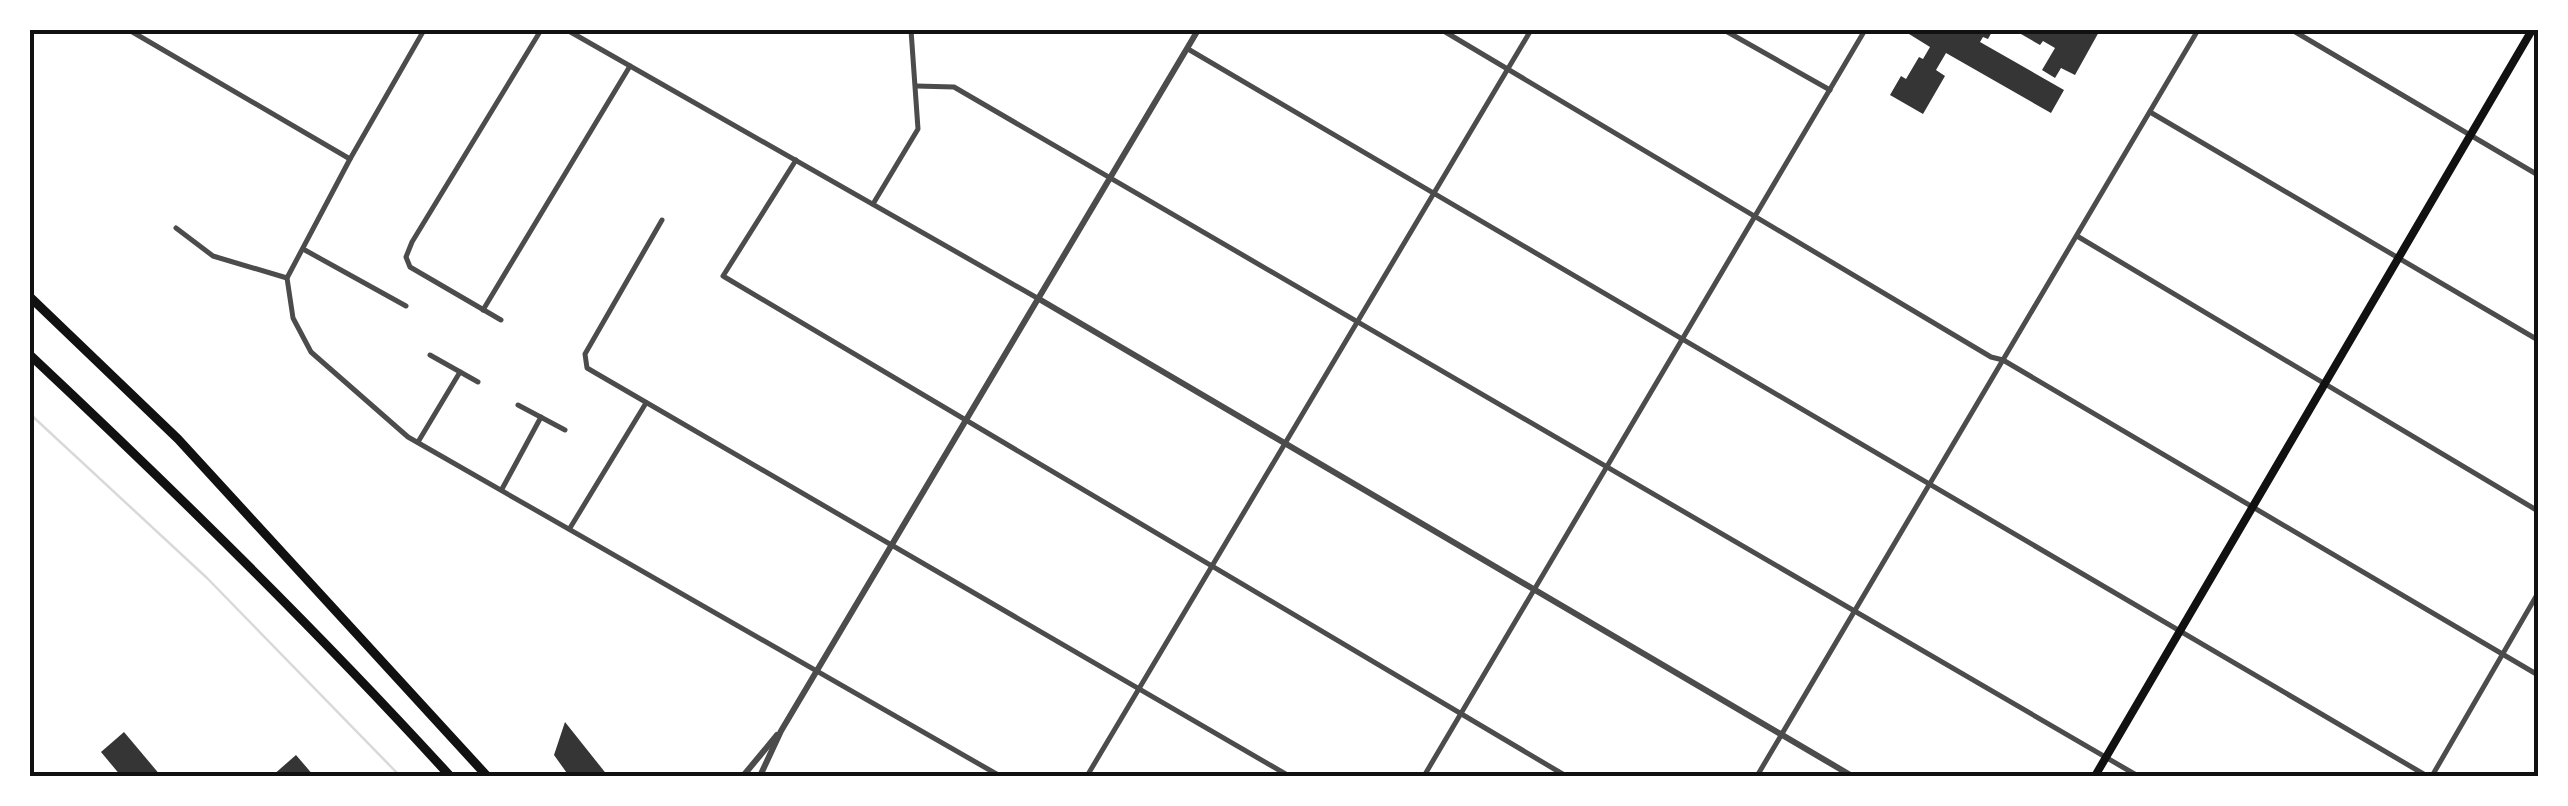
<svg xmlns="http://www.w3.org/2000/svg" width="2568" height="806" font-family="Jost,sans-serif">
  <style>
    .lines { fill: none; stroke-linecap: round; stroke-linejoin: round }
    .stream { stroke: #d9d9d9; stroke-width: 2.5 }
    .building { fill: #353535 }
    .minor { stroke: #4c4c4c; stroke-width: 5 }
    .tertiary { stroke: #4c4c4c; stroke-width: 6 }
    .secondary { stroke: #111; stroke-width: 8 }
    .trunk { stroke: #111; stroke-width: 9 }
    .neatline { fill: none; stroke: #111; stroke-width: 4 }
  </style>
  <rect width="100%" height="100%" fill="#fff"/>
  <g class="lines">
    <!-- stream -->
    <polyline class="stream" points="30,414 207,578 400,776"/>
  </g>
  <!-- building -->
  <g class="building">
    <polygon points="1911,30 1993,30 1988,39 1983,37 1980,42 2064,90 2051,113 1946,53 1936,70 1945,76 1923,114 1890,95 1901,76 1906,79 1919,57 1923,59 1930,47 1909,34"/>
    <polygon points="2014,30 2100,30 2075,75 2061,68 2055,78 2042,70 2055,48 2043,41 2040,45"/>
    <polygon points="565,722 608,776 569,776 554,755"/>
    <polygon points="124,732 161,776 121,776 101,752"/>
    <polygon points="296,755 314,776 272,776"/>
  </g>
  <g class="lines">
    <!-- minor -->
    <g class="minor">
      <polyline points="129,30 350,159"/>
      <polyline points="424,30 350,159 287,278 293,318 311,352 408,437 1000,776"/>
      <polyline points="567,30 1039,299"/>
      <polyline points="1442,30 1991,357 2003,360 2538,675"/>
      <polyline points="1724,30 1830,90"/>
      <polyline points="2292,30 2538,175"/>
      <polyline points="1188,49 2427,776"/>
      <polyline points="916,86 954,87 2138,776"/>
      <polyline points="2150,112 2538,340"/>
      <polyline points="796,160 723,276 1566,776"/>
      <polyline points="873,204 918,129 911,30"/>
      <polyline points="662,220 585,354 587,368 1289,776"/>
      <polyline points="176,228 213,256 287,278"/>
      <polyline points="2077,236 2538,511"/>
      <polyline points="303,249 406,306"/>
      <polyline points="483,310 630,66"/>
      <polyline points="501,320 410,267 406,257 412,242 541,30"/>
      <polyline points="430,355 478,382"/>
      <polyline points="518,405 565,430"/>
      <polyline points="418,442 460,372"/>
      <polyline points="502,489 541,417"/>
      <polyline points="570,528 646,403"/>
      <polyline points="1087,776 1531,30"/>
      <polyline points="1424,776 1865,30"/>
      <polyline points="1757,776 2198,30"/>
      <polyline points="2432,776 2538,593"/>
    </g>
    <!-- tertiary -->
    <g class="tertiary">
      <polyline points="1039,299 1852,776"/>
      <polyline points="743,776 777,735"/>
      <polyline points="760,776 781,731 1198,30"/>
    </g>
    <!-- secondary -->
    <polyline class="secondary" points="2095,776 2532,30"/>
    <!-- trunk -->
    <g class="trunk">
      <polyline points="30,297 178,439 487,776"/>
      <path d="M30,355c145,136 286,274 420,421"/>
    </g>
  </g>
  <!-- border -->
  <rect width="2568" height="806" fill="none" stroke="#ffffff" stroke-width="65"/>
  <rect x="32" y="32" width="2504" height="742" class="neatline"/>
</svg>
